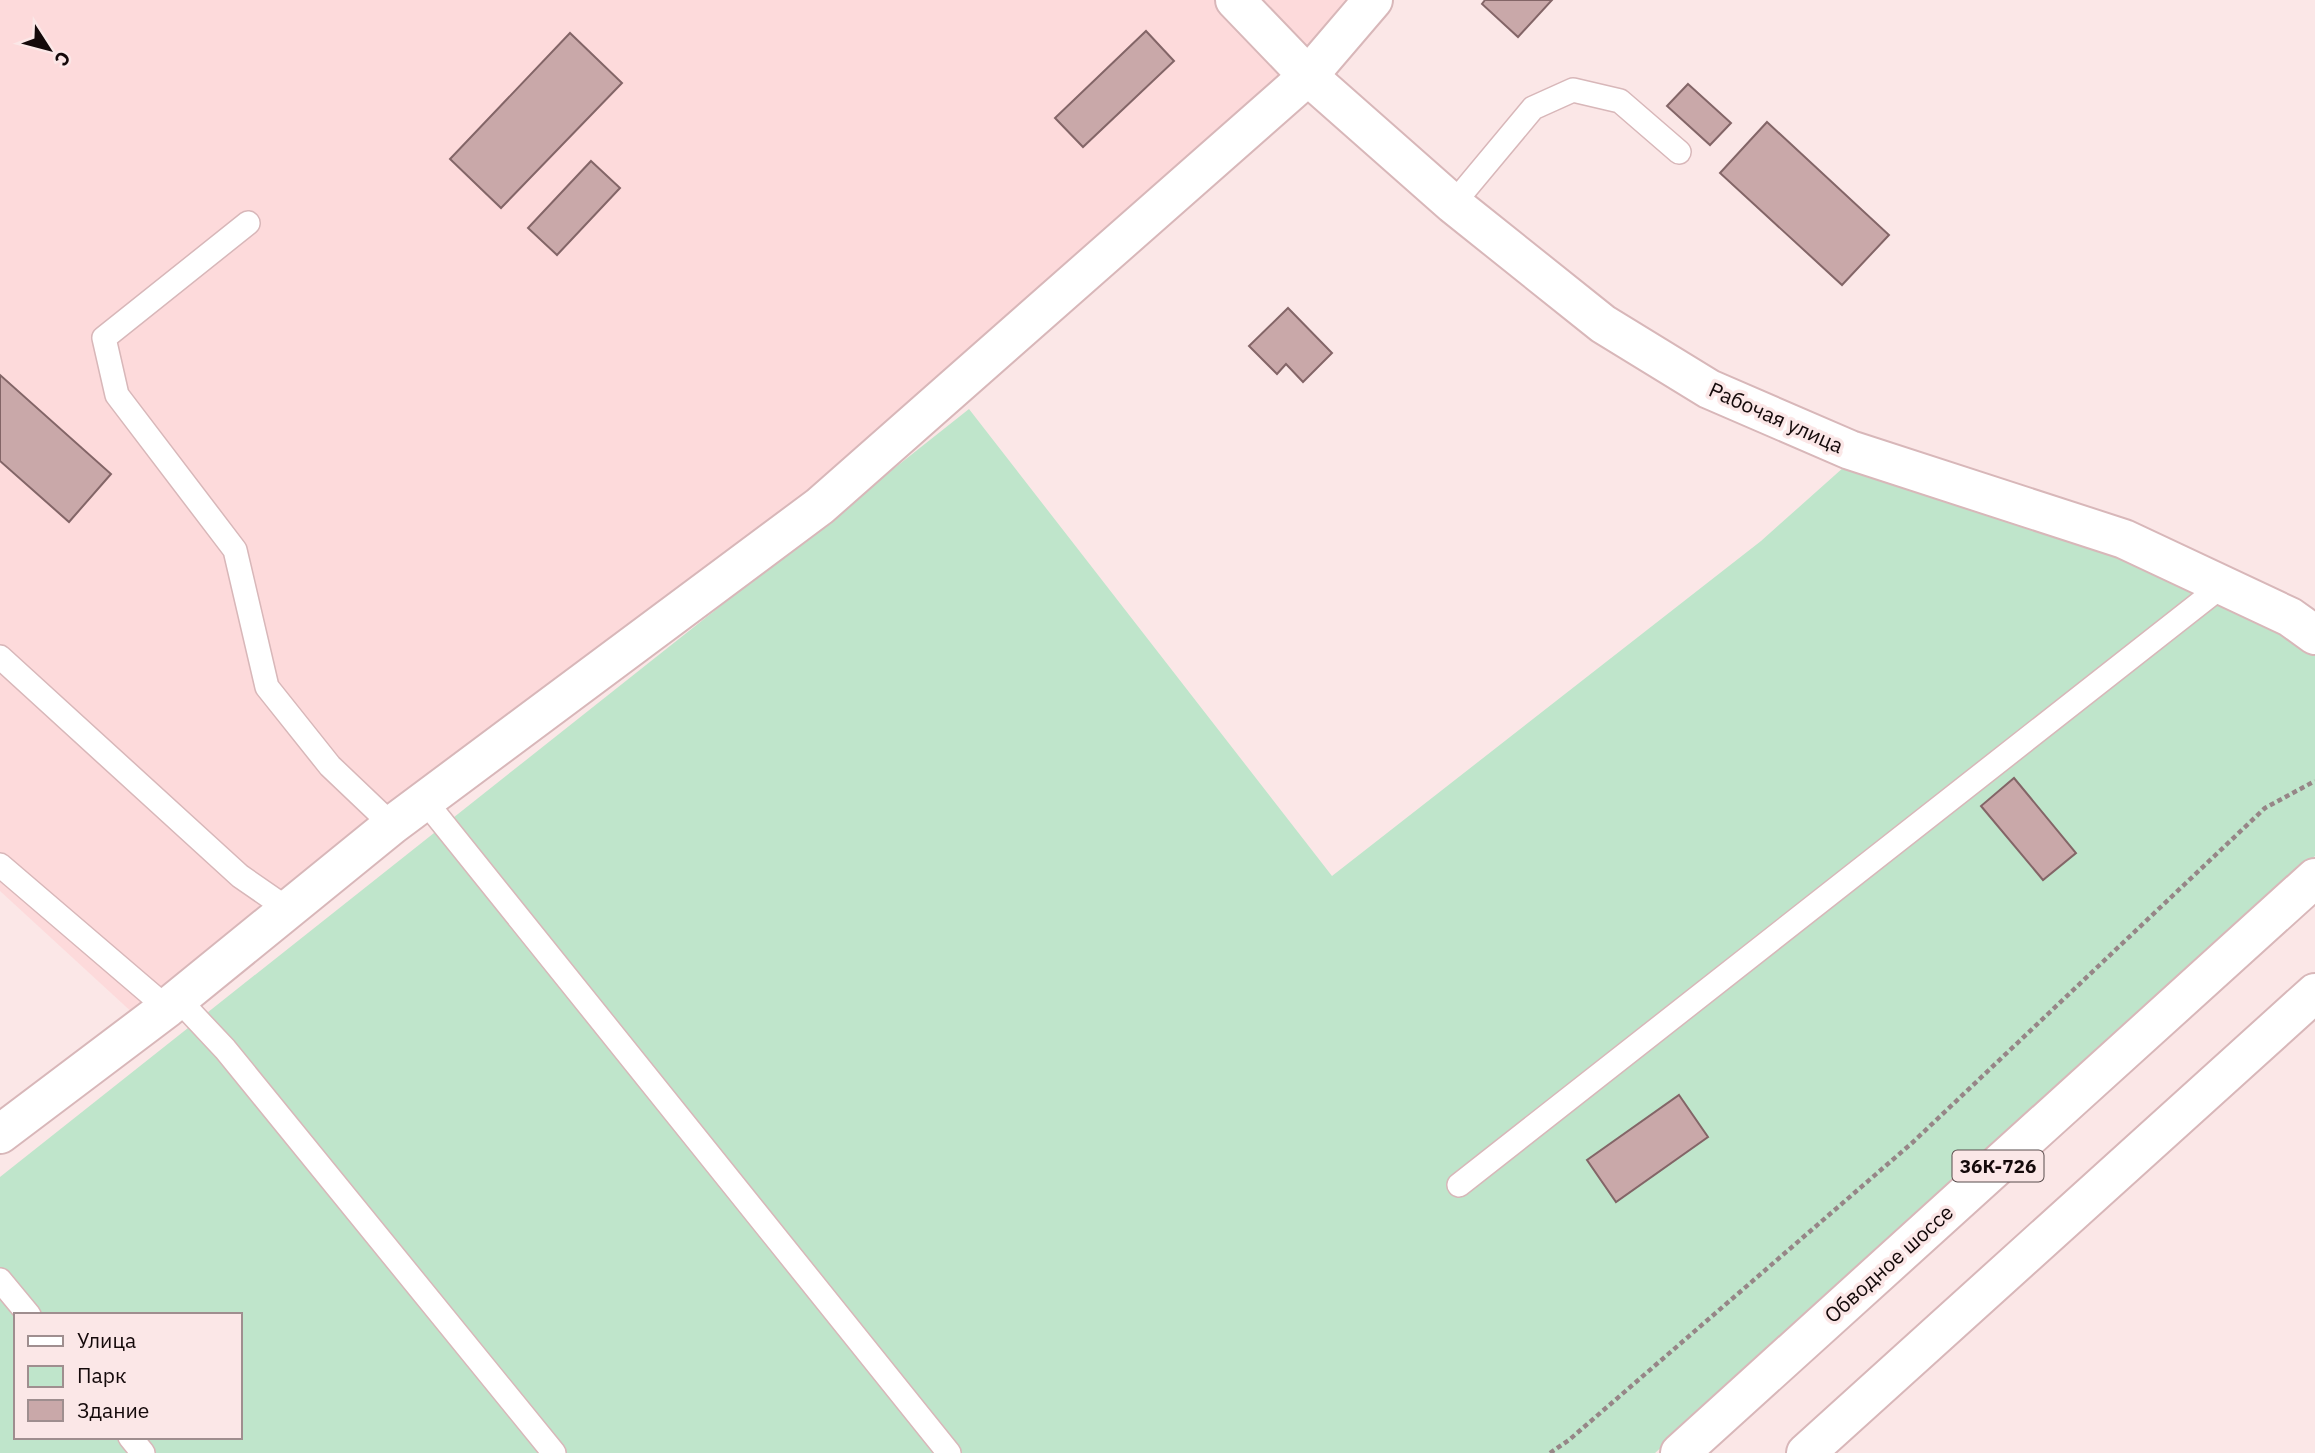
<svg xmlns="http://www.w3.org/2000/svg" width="2315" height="1453" font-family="'IBM Plex Sans',sans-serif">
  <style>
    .built { fill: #fddadb }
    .green { fill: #bfe5cb; fill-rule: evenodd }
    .building { fill: #c9a8a9; stroke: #836567; stroke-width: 2 }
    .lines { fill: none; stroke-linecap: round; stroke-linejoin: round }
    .service-casing { stroke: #d8b7b9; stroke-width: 26 }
    .minor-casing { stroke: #d8b7b9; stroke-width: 42 }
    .primary-casing { stroke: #d8b7b9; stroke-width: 42 }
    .path { stroke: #968687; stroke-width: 4.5; stroke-dasharray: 5 3.5; stroke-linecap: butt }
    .service { stroke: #fff; stroke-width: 23 }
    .minor { stroke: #fff; stroke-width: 38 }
    .primary { stroke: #fff; stroke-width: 38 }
    .labels { text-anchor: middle; stroke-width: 7; stroke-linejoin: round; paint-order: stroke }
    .shield { fill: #fbe7e7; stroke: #594c4c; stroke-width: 2 }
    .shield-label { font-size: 19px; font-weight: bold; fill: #14090a }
    .street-label { font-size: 21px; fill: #14090a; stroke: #fbe7e7 }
  </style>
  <rect width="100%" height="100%" fill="#fbe7e7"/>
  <!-- built -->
  <polygon class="built" points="0,0 1360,0 1280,88 718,572 136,1016 0,891"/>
  <!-- green -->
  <path class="green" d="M969,409l363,467 429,-335 83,-74 285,94 164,74 22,18v203l-660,597h-1655v-276zM16,1315h224v122h-224z"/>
  <!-- building -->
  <g class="building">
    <polygon points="1485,0 1552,0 1518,37 1482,4"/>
    <polygon points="1146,31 1174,61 1083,147 1055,118"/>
    <polygon points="570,33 622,83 501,208 450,159"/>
    <polygon points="1688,84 1731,123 1710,145 1667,106"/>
    <polygon points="1767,122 1889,235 1842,285 1720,173"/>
    <polygon points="591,161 620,188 557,255 528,228"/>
    <polygon points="1288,308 1332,353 1303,382 1286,364 1277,374 1249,346"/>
    <polygon points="0,375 111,474 69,522 0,461"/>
    <polygon points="2014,778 2076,853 2043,880 1981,806"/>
    <polygon points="1679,1095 1708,1137 1616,1202 1587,1160"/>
  </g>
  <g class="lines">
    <defs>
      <g id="service">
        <polyline points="1453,204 1533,108 1573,90 1620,101 1679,152"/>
        <polyline points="248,223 104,338 117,395 235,550 267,687 330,766 392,825"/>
        <polyline points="0,657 240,876 289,910"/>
        <polyline points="425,801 949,1453"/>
        <polyline points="0,865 167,1008"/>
        <polyline points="178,999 225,1049 554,1453"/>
        <polyline points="1459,1185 2223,585"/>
        <polyline points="0,1280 29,1315"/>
        <polyline points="130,1437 143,1453"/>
      </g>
      <g id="minor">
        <polyline points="1235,0 1308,76 1453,204 1603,324 1709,389 1850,450 2124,539 2290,617 2315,635"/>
        <polyline points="0,1134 167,1008 392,825 820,506 1308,76 1373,0"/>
      </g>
      <g id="primary">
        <polyline points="1680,1453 2315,878"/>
        <polyline points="1806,1453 2315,993"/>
      </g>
    </defs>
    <!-- service casing -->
    <use href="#service" class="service-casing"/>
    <!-- minor casing -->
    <use href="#minor" class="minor-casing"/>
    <!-- primary casing -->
    <use href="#primary" class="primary-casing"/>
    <!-- path -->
    <polyline class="path" points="1550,1453 1569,1440 1912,1143 2265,808 2315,781"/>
    <!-- service -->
    <use href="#service" class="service"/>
    <!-- minor -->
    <use href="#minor" class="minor"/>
    <!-- primary -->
    <use href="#primary" class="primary"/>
  </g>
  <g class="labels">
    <!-- shield labels -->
    <rect class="shield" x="1952.5" y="1150.5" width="91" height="31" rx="5"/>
    <g class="shield-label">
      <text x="1998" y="1173">36К-726</text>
    </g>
    <!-- street labels -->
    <g class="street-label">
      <text transform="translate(1776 418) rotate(24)" y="7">Рабочая улица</text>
      <text transform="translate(1889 1264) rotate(-42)" y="7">Обводное шоссе</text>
    </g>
  </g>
  <!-- legend -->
  <rect x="14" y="1313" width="228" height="126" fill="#fbe7e7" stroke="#9f8e8f" stroke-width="2"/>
  <rect x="28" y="1336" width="35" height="10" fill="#ffffff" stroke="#9f8e8f" stroke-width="2"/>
  <text x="77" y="1348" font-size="21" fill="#14090a">Улица</text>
  <rect x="28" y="1366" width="35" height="21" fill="#bfe5cb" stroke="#9f8e8f" stroke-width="2"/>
  <text x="77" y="1383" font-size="21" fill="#14090a">Парк</text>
  <rect x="28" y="1400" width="35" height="21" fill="#c9a8a9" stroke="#9f8e8f" stroke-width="2"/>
  <text x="77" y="1418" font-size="21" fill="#14090a">Здание</text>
  <!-- north arrow -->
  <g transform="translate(49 49) rotate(126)" stroke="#fbe7e7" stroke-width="5" paint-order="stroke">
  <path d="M0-5L12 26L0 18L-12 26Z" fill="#14090a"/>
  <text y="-10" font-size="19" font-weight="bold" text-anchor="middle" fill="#14090a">С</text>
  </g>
</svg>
